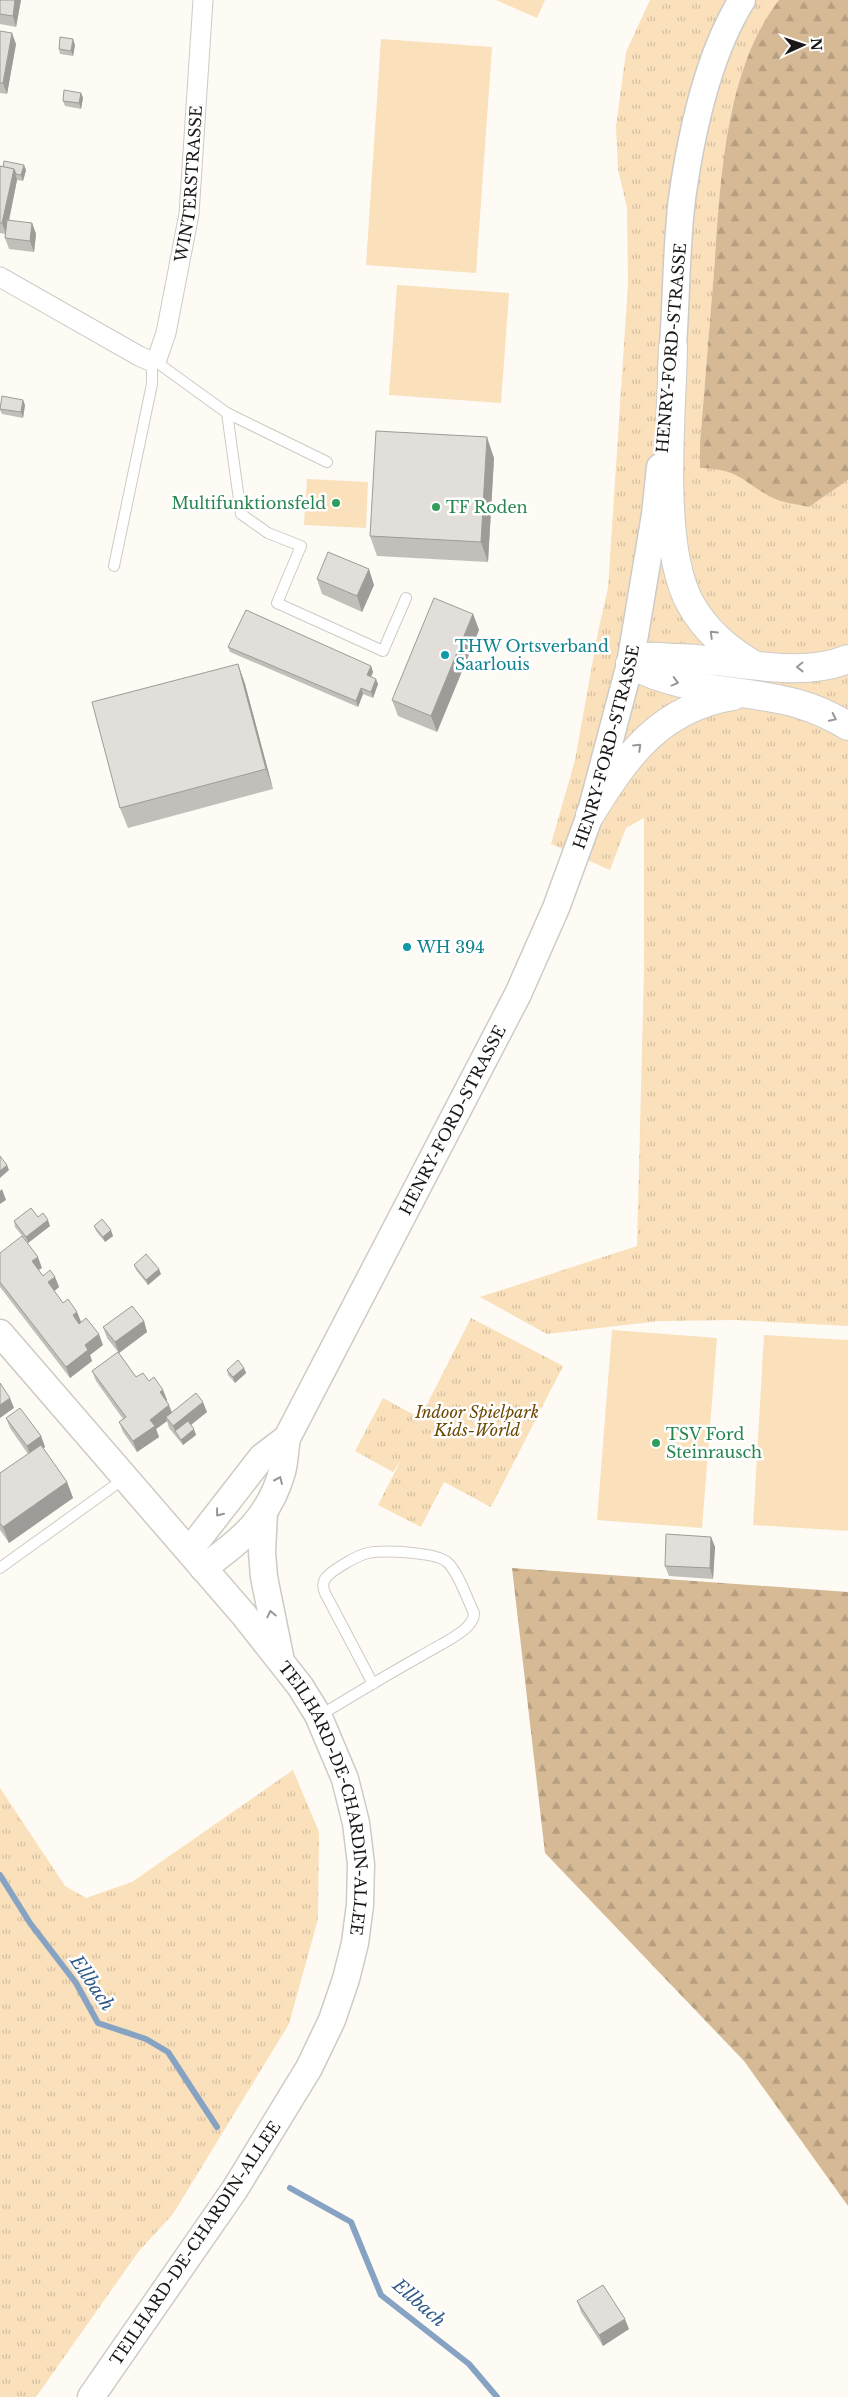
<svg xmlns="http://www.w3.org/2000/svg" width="848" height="2397" font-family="'Libre Baskerville',serif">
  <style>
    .grass { fill: url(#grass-tufts) }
    .forest { fill: url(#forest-firs) }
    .pitch { fill: #fae0bb }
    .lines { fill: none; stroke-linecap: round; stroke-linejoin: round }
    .stream { stroke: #86a3c4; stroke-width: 6 }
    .lane-casing { stroke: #cecbc6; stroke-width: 12 }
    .street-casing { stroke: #cecbc6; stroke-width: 21 }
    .secondary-casing { stroke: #cecbc6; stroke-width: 29 }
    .highway-casing { stroke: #cecbc6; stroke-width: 30 }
    .lane { stroke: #fff; stroke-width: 10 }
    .street { stroke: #fff; stroke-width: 19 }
    .secondary { stroke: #fff; stroke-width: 26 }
    .highway { stroke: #fff; stroke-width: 28 }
    .wall { fill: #c2bfbb }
    .shaded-wall { fill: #9e9b98 }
    .building { fill: #e2ded9; stroke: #9e9b98 }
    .oneway { stroke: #989796 }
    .leisure-dot { fill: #2e9e5b; stroke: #fff; stroke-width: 2 }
    .culture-dot { fill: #0f9aa8; stroke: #fff; stroke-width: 2 }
    .labels { text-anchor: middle; stroke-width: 5; stroke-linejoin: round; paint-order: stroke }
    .street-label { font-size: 16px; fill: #191816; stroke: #fff }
    .leisure-label { font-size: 16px; fill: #27864d; stroke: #fff; text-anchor: start }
    .culture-label { font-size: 16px; fill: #0d838f; stroke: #fff; text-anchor: start }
    .park-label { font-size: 16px; font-style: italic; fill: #6c4905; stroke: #fff }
    .water-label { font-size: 18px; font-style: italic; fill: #305987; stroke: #fff }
  </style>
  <defs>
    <pattern id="grass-tufts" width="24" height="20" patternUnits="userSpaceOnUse" patternTransform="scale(1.25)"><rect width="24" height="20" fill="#fae0bb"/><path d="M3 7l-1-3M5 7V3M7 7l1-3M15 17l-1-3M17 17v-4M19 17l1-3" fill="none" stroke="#d6bfa0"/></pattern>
    <pattern id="forest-firs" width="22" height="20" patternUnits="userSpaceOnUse" patternTransform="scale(1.25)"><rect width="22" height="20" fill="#d5ba95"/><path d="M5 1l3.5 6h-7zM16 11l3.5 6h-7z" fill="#b69f80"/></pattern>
  </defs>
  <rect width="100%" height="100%" fill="#fefbf5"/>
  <!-- grass -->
  <g class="grass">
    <path d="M650,0h129c-55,70 -59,186 -65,272 -5,56 -9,113 -14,170v26l22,1 19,7 32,22 36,9 39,-27v846l-112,-6 -76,1 -113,13 -67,-37 157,-51 7,-276v-152l-18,10 -16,42 -59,-26 24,-84 23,-128 10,-44 20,-305 -1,-75 -9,-39 -2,-43 10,-74z"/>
    <polygon points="471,1318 563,1366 491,1507 444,1482 421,1527 378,1505 401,1460 393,1472 355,1451 383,1398 420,1418"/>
    <polygon points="293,1770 319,1832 318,1919 289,2024 173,2214 139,2251 36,2397 0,2397 0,1788 65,1886 86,1898 132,1882"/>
  </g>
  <!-- forest -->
  <g class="forest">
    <path d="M779,0h69v480l-39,27c-12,-3 -27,-4 -38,-10 -31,-17 -32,-28 -71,-29v-26c5,-57 9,-114 14,-170 6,-86 10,-202 65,-272z"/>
    <polygon points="512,1568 848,1592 848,2206 744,2061 545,1853"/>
  </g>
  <!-- pitch -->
  <g class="pitch">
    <polygon points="496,0 545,0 537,18"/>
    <polygon points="381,39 492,47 476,273 366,265"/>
    <polygon points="397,285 509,293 501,403 389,395"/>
    <polygon points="307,479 368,482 366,528 304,525"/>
    <polygon points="612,1330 717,1338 702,1528 597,1520"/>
    <polygon points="764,1335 848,1340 848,1531 753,1525"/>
  </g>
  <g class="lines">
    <!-- stream -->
    <g class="stream">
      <polyline points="0,1875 30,1923 76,1983 98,2023 146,2039 168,2052 217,2127"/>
      <polyline points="290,2188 351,2222 381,2295 469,2364 497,2397"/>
    </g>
    <defs>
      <g id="lane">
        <polyline points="155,361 227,413 327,462"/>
        <polyline points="227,413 241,514 268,533 301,546 277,603 383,651 406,598"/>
        <polyline points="114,566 152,384 152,362"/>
        <polyline points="0,1568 125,1478"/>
        <path d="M319,1716c33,-20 66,-40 100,-59 15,-9 33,-17 46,-28 5,-5 9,-9 9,-16 -7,-14 -16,-42 -27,-51 -11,-10 -65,-12 -79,-9 -10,2 -38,18 -43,26 -3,5 -2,9 0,14l48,91"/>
      </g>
      <g id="street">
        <path id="s1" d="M0,277l139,79 11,5 7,-2 9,-26 23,-119 14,-214"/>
      </g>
      <g id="secondary">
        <path d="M671,369c6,-57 4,-114 11,-170 9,-65 26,-144 60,-199"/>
        <path id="s2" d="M0,1333l244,282 56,71 18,29 27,64 11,44 5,41 -1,41 -5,38 -9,36 -14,41 -23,48 -74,121 -144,208"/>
        <polyline points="264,1513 262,1552 264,1577 280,1656"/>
        <polyline points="189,1551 262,1457 287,1438"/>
        <path id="s3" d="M203,1568c38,-27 66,-50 79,-96 3,-11 3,-23 5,-34l231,-444 38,-86 34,-93 40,-151 25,-149 5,-48"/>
      </g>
      <g id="highway">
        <path d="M673,347c-1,68 -15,197 17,256 15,27 36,45 62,61"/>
        <path d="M630,664c52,29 113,24 169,40 17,5 34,13 49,22"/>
        <path d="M630,664c6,-2 12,-6 18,-7 9,-1 21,1 31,1 53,1 119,22 169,1"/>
        <path d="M590,815c36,-59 70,-107 143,-119"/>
      </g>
    </defs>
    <!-- lane casing -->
    <use href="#lane" class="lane-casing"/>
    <!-- street casing -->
    <use href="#street" class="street-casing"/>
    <!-- secondary casing -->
    <use href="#secondary" class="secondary-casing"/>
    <!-- highway casing -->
    <use href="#highway" class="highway-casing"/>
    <!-- lane -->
    <use href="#lane" class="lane"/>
    <!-- street -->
    <use href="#street" class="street"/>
    <!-- secondary -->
    <use href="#secondary" class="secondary"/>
    <!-- highway -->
    <use href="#highway" class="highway"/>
  </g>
  <!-- wall -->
  <g class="wall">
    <polygon points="0,0 21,0 16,27 0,24"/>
    <polygon points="0,31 16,44 7,94 0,93"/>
    <polygon points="75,45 73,56 60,54 59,49"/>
    <polygon points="81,93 83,98 81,109 65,106 63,101"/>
    <polygon points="0,166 26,170 23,181 17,180 9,221 32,223 36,234 34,252 9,249 5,238 5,234 0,233"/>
    <polygon points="25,405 23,418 2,414 0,410 0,406"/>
    <polygon points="494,458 488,562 377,556 370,536"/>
    <polygon points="317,579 374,585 362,612 322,594"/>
    <polygon points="473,614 479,630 437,732 398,716 392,700"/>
    <polygon points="228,647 371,666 373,672 371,677 378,684 373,698 363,694 358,707 230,652"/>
    <polygon points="238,664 245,684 273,789 128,828 120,808"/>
    <polygon points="38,1217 50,1226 28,1243 15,1227 14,1221"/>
    <polygon points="94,1226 113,1236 105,1242 96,1231"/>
    <polygon points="0,1253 42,1268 38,1270 43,1276 55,1277 59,1287 54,1291 63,1303 77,1312 81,1322 103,1345 90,1355 92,1361 70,1378 0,1287"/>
    <polygon points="134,1265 161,1274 148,1285 136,1270"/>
    <polygon points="144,1321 147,1332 119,1353 136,1377 149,1381 163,1390 167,1400 166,1401 172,1412 207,1412 191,1425 196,1435 183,1445 169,1428 167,1421 156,1429 159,1437 137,1452 123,1432 119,1422 123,1419 96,1381 92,1371 118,1352 107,1338 103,1327"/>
    <polygon points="244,1368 246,1373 235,1383 228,1375 227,1370"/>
    <polygon points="6,1418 41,1436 45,1447 43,1448 67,1482 73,1498 9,1543 0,1530 0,1473 28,1454 10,1428"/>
    <polygon points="711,1537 715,1547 713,1579 669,1576 665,1566"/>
    <polygon points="577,2301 629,2329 603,2346 581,2312"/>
  </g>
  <!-- shaded-wall -->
  <g class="shaded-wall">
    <polygon points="15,0 21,0 16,27 13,16"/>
    <polygon points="12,33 16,44 7,94 3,83"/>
    <polygon points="73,39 75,45 73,56 71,51"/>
    <polygon points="81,93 83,98 81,109 79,103"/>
    <polygon points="24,165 26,170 23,181 21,175"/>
    <polygon points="14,169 17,180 6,234 2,223"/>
    <polygon points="32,223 36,234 34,252 30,241"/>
    <polygon points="23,400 25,405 23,418 21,412"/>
    <polygon points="487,437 494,458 488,562 481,542"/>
    <polygon points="369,569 374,585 362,612 357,596"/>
    <polygon points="473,614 479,630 437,732 431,716"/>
    <polygon points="238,664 245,684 273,789 266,769"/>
    <polygon points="371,666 373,672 369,681 367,675"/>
    <polygon points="376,679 378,684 373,698 371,692"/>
    <polygon points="361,688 363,694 358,707 356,701"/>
    <polygon points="7,1165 9,1170 0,1178 0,1171"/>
    <polygon points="2,1189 6,1200 0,1204 0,1191"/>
    <polygon points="48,1220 50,1226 28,1243 26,1237"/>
    <polygon points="111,1230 113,1236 105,1242 103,1237"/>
    <polygon points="38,1257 42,1268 35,1272 32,1261"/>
    <polygon points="159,1269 161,1274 148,1285 146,1280"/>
    <polygon points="55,1277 59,1287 52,1293 48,1282"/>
    <polygon points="77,1312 81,1322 77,1326 73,1315"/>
    <polygon points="144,1321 147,1332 119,1353 115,1342"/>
    <polygon points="99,1334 103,1345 90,1355 92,1361 70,1378 66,1367 85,1345"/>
    <polygon points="244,1368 246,1373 235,1383 233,1377"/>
    <polygon points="163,1390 167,1400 164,1403 160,1392"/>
    <polygon points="10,1398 14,1408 0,1418 0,1405"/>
    <polygon points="203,1402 207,1412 178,1435 175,1431 173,1426"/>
    <polygon points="169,1405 173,1416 166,1417 167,1421 156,1429 159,1437 137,1452 133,1441 150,1420"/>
    <polygon points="194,1429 196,1435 183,1445 181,1440"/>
    <polygon points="41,1436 45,1447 31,1457 27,1446"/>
    <polygon points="67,1482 73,1498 9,1543 3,1527"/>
    <polygon points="711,1537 715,1547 713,1579 710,1568"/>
    <polygon points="625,2319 629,2329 603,2346 599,2335"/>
  </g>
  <!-- building -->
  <g class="building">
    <polygon points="0,0 15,0 13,16 0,14"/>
    <polygon points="0,31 12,33 3,83 0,83"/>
    <polygon points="60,37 73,39 71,51 59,49"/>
    <polygon points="64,90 81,93 79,103 63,101"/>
    <polygon points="4,161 24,165 21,175 16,174 14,169 3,167"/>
    <polygon points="0,166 14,169 2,223 0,223"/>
    <polygon points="7,220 32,223 30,241 5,238"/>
    <polygon points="2,396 23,400 21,412 0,409"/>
    <polygon points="376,431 487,437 481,542 370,536"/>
    <polygon points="328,552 369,569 357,596 317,579"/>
    <polygon points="434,598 473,614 431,716 392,700"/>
    <polygon points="246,610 371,666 367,675 376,679 371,692 361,688 356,701 228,647"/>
    <polygon points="238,664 266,769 120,808 92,702"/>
    <polygon points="0,1156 7,1165 0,1171"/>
    <polygon points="31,1208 38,1217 43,1213 48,1220 26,1237 14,1221"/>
    <polygon points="102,1219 111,1230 103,1237 94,1226"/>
    <polygon points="22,1236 38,1257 32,1261 43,1276 50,1270 55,1277 48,1282 63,1303 68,1299 77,1312 73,1315 79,1324 86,1318 99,1334 85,1345 88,1350 66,1367 0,1282 0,1253"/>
    <polygon points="146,1254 159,1269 146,1280 134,1265"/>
    <polygon points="132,1306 144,1321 115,1342 103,1327"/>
    <polygon points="118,1352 136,1377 143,1373 149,1381 154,1377 163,1390 160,1392 169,1405 150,1420 155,1426 133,1441 119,1422 126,1417 92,1371"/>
    <polygon points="238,1360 244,1368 233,1377 227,1370"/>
    <polygon points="0,1383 10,1398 0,1405"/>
    <polygon points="196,1393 203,1402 173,1426 166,1417"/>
    <polygon points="20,1408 41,1436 27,1446 6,1418"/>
    <polygon points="188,1421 194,1429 181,1440 175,1431"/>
    <polygon points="41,1445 67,1482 3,1527 0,1523 0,1473"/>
    <polygon points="666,1534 711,1537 710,1568 665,1566"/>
    <polygon points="603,2285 625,2319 599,2335 577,2301"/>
  </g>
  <!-- one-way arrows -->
  <defs><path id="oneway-chevron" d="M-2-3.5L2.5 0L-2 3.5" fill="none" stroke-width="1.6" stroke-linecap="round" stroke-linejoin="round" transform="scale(1.25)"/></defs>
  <g class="oneway">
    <use href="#oneway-chevron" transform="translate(713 634) rotate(-136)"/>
    <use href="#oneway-chevron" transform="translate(800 667) rotate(179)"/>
    <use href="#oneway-chevron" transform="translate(675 682) rotate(15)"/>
    <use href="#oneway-chevron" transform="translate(833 718) rotate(26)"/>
    <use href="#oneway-chevron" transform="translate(638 747) rotate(-44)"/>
    <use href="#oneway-chevron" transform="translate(279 1480) rotate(-66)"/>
    <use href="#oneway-chevron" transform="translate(219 1513) rotate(128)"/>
    <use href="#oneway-chevron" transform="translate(271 1614) rotate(-102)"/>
  </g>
  <!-- markers -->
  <g class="leisure-dot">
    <circle cx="336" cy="503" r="5"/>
    <circle cx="436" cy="507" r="5"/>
    <circle cx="656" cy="1443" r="5"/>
  </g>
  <g class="culture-dot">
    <circle cx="445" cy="655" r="5"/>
    <circle cx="407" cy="947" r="5"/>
  </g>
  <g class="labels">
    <!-- street labels -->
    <g class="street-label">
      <text dy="6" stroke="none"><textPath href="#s1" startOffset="358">WINTERSTRASSE</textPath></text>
      <text transform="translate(671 348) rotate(-85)" y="6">HENRY-FORD-STRASSE</text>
      <text dy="6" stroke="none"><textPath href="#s3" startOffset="925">HENRY-FORD-STRASSE</textPath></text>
      <text dy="6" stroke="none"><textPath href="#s3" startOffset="520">HENRY-FORD-STRASSE</textPath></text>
      <text dy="6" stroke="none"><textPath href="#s2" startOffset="580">TEILHARD-DE-CHARDIN-ALLEE</textPath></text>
      <text transform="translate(195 2243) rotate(-56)" y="6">TEILHARD-DE-CHARDIN-ALLEE</text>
    </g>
    <!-- leisure labels -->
    <g class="leisure-label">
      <text x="326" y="509" text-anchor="end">Multifunktionsfeld</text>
      <text x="446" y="513">TF Roden</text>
      <text x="666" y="1440">TSV Ford<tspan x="666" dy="18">Steinrausch</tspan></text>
    </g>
    <!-- culture labels -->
    <g class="culture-label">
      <text x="455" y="652">THW Ortsverband<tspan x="455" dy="18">Saarlouis</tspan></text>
      <text x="417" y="953">WH 394</text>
    </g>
    <!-- park labels -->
    <g class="park-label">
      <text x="477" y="1418">Indoor Spielpark<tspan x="477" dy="18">Kids-World</tspan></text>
    </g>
    <!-- water labels -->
    <g class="water-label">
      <text transform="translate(92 1983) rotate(56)" y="6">Ellbach</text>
      <text transform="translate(419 2303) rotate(41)" y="6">Ellbach</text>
    </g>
  </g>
  <!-- north arrow -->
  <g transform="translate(803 45) rotate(87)" stroke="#ffffff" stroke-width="4" paint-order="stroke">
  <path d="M0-4L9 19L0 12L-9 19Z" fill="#191816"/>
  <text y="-8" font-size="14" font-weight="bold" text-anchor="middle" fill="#191816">N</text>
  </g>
</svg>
